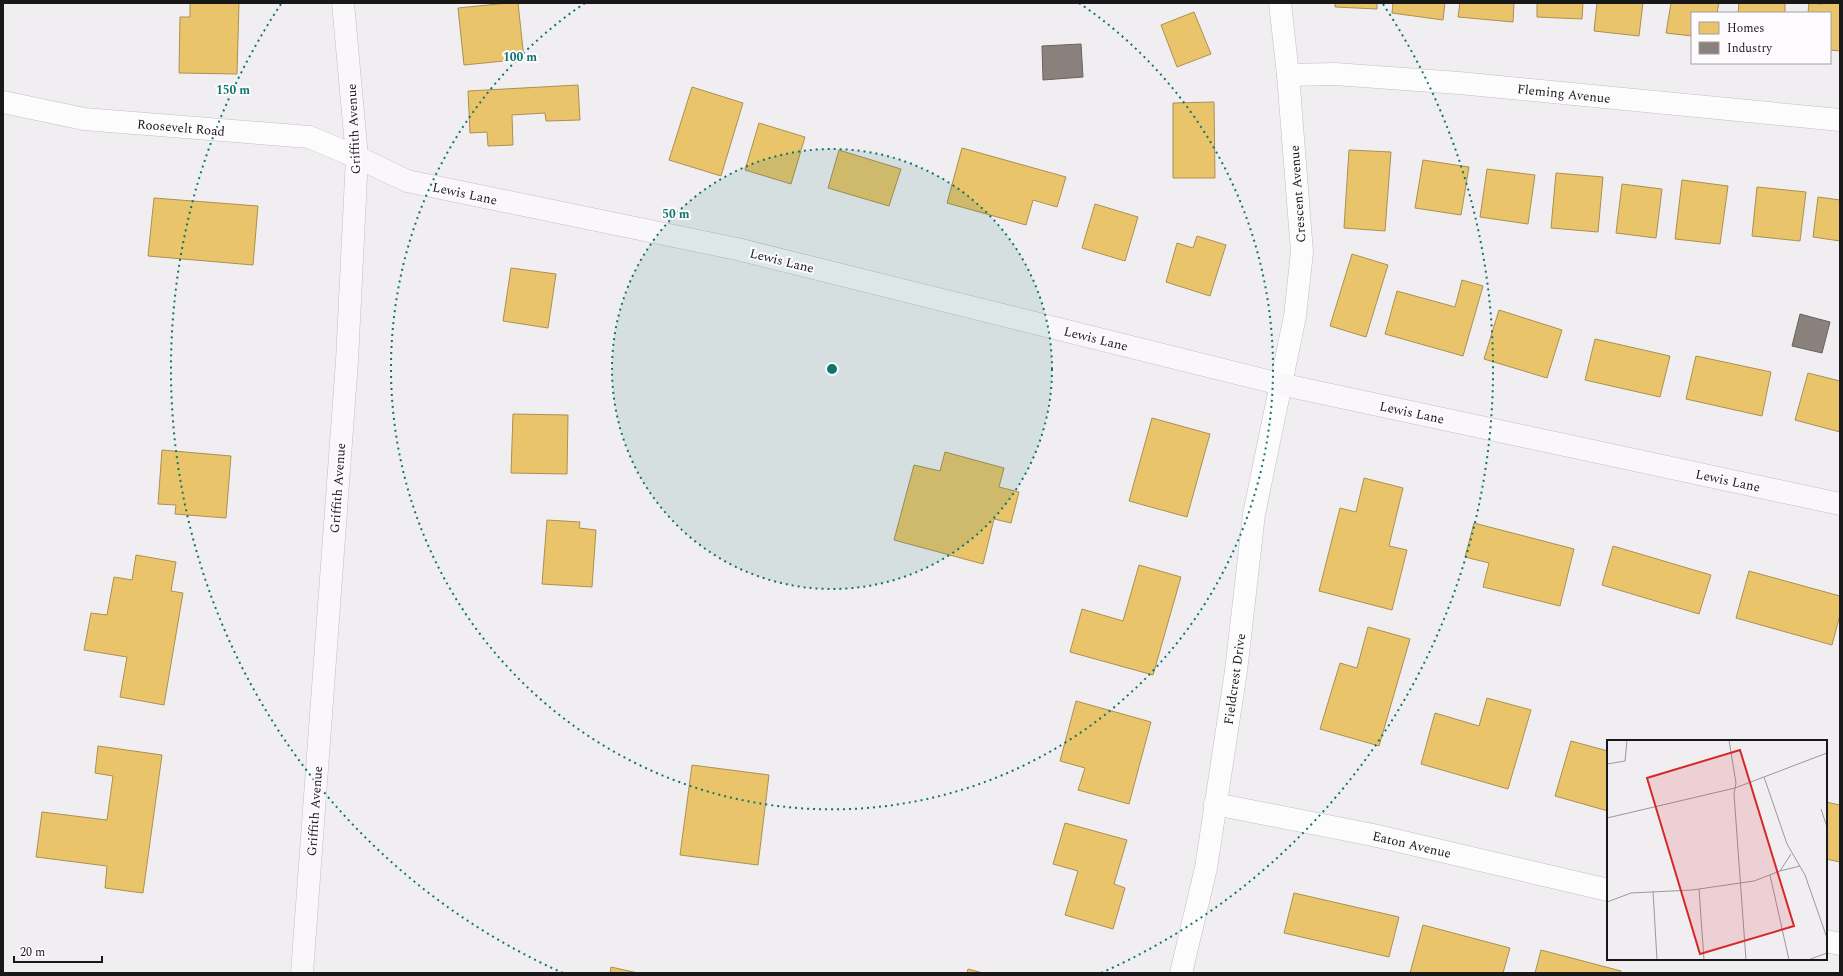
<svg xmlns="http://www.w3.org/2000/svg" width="1843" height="976" font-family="Spectral,serif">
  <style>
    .homes { fill: #e9c46a; stroke: #ab9052 }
    .industry { fill: #8a817c; stroke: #68625e }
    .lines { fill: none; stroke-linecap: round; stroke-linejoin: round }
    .street-casing { stroke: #c1bfc1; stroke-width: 23 }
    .secondary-casing { stroke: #c1bfc1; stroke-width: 23 }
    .street { stroke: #fdfcfd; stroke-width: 22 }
    .secondary { stroke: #faf7fa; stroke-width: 22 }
    .ring { fill: none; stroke: #0f766e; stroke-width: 2; stroke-dasharray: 2 4 }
    .labels { text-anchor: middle; stroke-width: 4; stroke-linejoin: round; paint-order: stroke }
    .street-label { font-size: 13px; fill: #191819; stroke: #fefbfe }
    .inset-road { fill: none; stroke: #9b989b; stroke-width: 1 }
    .view { fill: #d62828; fill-opacity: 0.15; stroke: #d62828; stroke-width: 2 }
    .inset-edge { fill: none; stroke: #191819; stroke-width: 2 }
    .centre { fill: #0f766e; stroke: #fefbfe; stroke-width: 2 }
    .ring-label { font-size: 12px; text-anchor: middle; font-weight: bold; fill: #0f766e; stroke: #fefbfe; stroke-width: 4; stroke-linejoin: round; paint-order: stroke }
  </style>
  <rect width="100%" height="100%" fill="#f1eef1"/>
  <!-- homes -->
  <g class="homes">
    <polygon points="190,3 239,3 237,74 179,73 180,17 190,17"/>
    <polygon points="508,3 518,3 524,59 464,65 458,8"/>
    <polygon points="1335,3 1377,3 1377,9 1335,7"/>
    <polygon points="1393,3 1445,3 1443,20 1392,13"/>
    <polygon points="1460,3 1514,3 1513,22 1458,17"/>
    <polygon points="1537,3 1583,3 1582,19 1537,17"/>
    <polygon points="1597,3 1643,3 1639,36 1594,31"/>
    <polygon points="1671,3 1719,3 1717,13 1692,13 1692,36 1666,33"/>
    <polygon points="1739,3 1785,3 1785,13 1738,13"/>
    <polygon points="1809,3 1823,4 1823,3 1840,3 1840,51 1830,50 1830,13 1808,13"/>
    <polygon points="1194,12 1211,54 1177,67 1161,25"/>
    <polygon points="578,85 580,120 546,121 545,113 512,115 513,145 488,146 487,132 470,133 468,91"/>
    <polygon points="692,87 743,103 721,176 669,160"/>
    <polygon points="1214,102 1215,178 1173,178 1173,103"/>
    <polygon points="759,123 805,137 791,184 745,170"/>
    <polygon points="962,148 1066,177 1057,207 1033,200 1026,225 947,203"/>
    <polygon points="839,150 901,169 889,206 828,188"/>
    <polygon points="1349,150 1391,152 1385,231 1344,228"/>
    <polygon points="1423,160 1469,167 1461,215 1415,208"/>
    <polygon points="1487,169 1535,175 1528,224 1480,217"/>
    <polygon points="1556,173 1603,177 1598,232 1551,228"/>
    <polygon points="1682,180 1728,186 1720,244 1675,239"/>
    <polygon points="1622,184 1662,189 1656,238 1616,233"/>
    <polygon points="1757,187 1806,192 1800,241 1752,236"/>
    <polygon points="1818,197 1840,200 1840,241 1813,237"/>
    <polygon points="154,198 258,206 253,265 148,256"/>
    <polygon points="1095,204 1138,217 1125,261 1082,248"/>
    <polygon points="1197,236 1226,245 1210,296 1166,282 1177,243 1193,248"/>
    <polygon points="1352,254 1388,265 1366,337 1330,326"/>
    <polygon points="511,268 556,274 548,328 503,321"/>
    <polygon points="1462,280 1483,286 1463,356 1385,334 1397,291 1455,307"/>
    <polygon points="1499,310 1562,330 1547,378 1484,359"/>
    <polygon points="1595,339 1670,356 1660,397 1585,380"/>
    <polygon points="1696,356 1771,372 1762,416 1686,399"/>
    <polygon points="1808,373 1840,381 1840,432 1795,420"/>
    <polygon points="513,414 568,415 567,474 511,473"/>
    <polygon points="1152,418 1210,434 1187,517 1129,501"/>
    <polygon points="162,450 231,456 226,518 175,514 176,505 158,504"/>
    <polygon points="945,452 1004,468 999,487 1019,492 1011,523 994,519 983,564 894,540 914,465 940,471"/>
    <polygon points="1364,478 1403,488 1389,546 1407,550 1392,610 1319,591 1340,508 1356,512"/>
    <polygon points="547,520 580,522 579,528 596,530 592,587 542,584"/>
    <polygon points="1474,523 1574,549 1560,606 1483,587 1489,563 1465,557"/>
    <polygon points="1613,546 1711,575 1699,614 1602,585"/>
    <polygon points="136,555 176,562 171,591 183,593 164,705 120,697 127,657 84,650 91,613 107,615 114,577 132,580"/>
    <polygon points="1139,565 1181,577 1153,675 1070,652 1082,609 1123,621"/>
    <polygon points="1749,571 1840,596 1840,615 1832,645 1736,618"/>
    <polygon points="1368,627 1410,639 1379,746 1320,729 1340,663 1357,668"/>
    <polygon points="1487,698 1531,710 1508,789 1421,764 1435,713 1479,726"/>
    <polygon points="1076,701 1151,722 1129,804 1078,790 1085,768 1060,761"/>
    <polygon points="1571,741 1608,751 1608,811 1555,796"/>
    <polygon points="98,746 162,755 143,893 105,888 107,866 36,857 42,812 107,820 113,776 95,773"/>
    <polygon points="692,765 769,775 758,865 680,855"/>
    <polygon points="1826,802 1840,805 1840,862 1826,859"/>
    <polygon points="1065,823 1127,840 1114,884 1125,888 1113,929 1065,915 1078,871 1053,864"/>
    <polygon points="1294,893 1399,917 1389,957 1284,933"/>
    <polygon points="1423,925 1510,948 1503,973 1410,973"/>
    <polygon points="1541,950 1621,971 1620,973 1535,973"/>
    <polygon points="611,967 638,973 610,973"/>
    <polygon points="968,969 983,973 967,973"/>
  </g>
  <!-- industry -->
  <g class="industry">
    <polygon points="1081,44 1083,77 1043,80 1042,46"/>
    <polygon points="1800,314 1830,322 1822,353 1792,346"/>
  </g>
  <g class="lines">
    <defs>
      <g id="street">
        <polyline points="1288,75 1335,74 1459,83 1840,120"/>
        <polyline points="3,102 84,119 309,137 357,157"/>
        <polyline points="1215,804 1373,835 1608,890"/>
        <polyline points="1826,941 1840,944"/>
        <polyline points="1181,973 1206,868 1236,671 1254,514 1295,316 1302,252 1288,75 1280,3"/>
      </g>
      <g id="secondary">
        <polyline points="357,157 407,181 737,249 1280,384 1840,504"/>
        <polyline points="302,973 347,361 357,157 343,3"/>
      </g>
    </defs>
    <!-- street casing -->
    <use href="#street" class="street-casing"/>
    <!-- secondary casing -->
    <use href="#secondary" class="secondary-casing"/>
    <!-- street -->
    <use href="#street" class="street"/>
    <!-- secondary -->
    <use href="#secondary" class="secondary"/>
  </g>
  <!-- distance rings -->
  <circle cx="832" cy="369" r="220" fill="#0f766e" fill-opacity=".12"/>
  <g class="ring">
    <circle cx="832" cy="369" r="220"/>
    <path d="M1079 3A441 441 0 1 1 585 3"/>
    <path d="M563 973A661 661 0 0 1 281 4M1383 4A661 661 0 0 1 1101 973"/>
  </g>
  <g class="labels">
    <!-- street labels -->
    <g class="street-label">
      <text transform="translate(1564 93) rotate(6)" y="5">Fleming Avenue</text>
      <text transform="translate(181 127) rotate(5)" y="5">Roosevelt Road</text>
      <text transform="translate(353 129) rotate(-93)" y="5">Griffith Avenue</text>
      <text transform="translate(465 193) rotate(12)" y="5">Lewis Lane</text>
      <text transform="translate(1297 194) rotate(-94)" y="5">Crescent Avenue</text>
      <text transform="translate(782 260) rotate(14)" y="5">Lewis Lane</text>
      <text transform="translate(1096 338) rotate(14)" y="5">Lewis Lane</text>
      <text transform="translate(1412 412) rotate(12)" y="5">Lewis Lane</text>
      <text transform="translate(1728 480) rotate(12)" y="5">Lewis Lane</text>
      <text transform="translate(337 488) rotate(-86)" y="5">Griffith Avenue</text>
      <text transform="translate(1234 679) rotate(-82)" y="5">Fieldcrest Drive</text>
      <text transform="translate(314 811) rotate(-86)" y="5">Griffith Avenue</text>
      <text transform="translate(1412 844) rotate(13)" y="5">Eaton Avenue</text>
    </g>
  </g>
  <!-- overview -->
  <g transform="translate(1607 740)">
    <rect width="220" height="220" fill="#f1eef1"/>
    <path class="inset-road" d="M122,0l7,43 -2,11 12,166M0,24l18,-3 2,-21M157,37l23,67 18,31 22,63M214,69l6,18M0,78l128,-30 92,-35M173,131l20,-5M163,135l19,85M92,149l5,71M46,151l4,69M0,162l24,-9 61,-3 62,-9 26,-10 11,-17M201,220l19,-7"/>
    <path class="view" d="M133,10l54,176 -94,28 -53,-176z"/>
    <rect width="220" height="220" class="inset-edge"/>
  </g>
  <circle cx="832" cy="369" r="6" class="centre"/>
  <g class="ring-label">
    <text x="520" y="61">100 m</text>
    <text x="233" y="94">150 m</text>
    <text x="676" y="218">50 m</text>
  </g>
  <!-- border -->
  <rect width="1843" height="976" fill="none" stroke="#191819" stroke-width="8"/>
  <!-- legend -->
  <rect x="1691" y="12" width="140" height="52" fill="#fefbfe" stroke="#a2a0a2"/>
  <rect x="1699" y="22" width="20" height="12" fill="#e9c46a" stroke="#a2a0a2"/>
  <text x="1727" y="32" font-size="12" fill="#191819">Homes</text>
  <rect x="1699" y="42" width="20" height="12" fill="#8a817c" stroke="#a2a0a2"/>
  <text x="1727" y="52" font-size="12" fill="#191819">Industry</text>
  <!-- scale -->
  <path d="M14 956v6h88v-6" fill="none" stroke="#191819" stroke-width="2"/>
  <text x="20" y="956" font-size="12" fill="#191819" stroke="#fefbfe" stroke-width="3" paint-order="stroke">20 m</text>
</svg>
